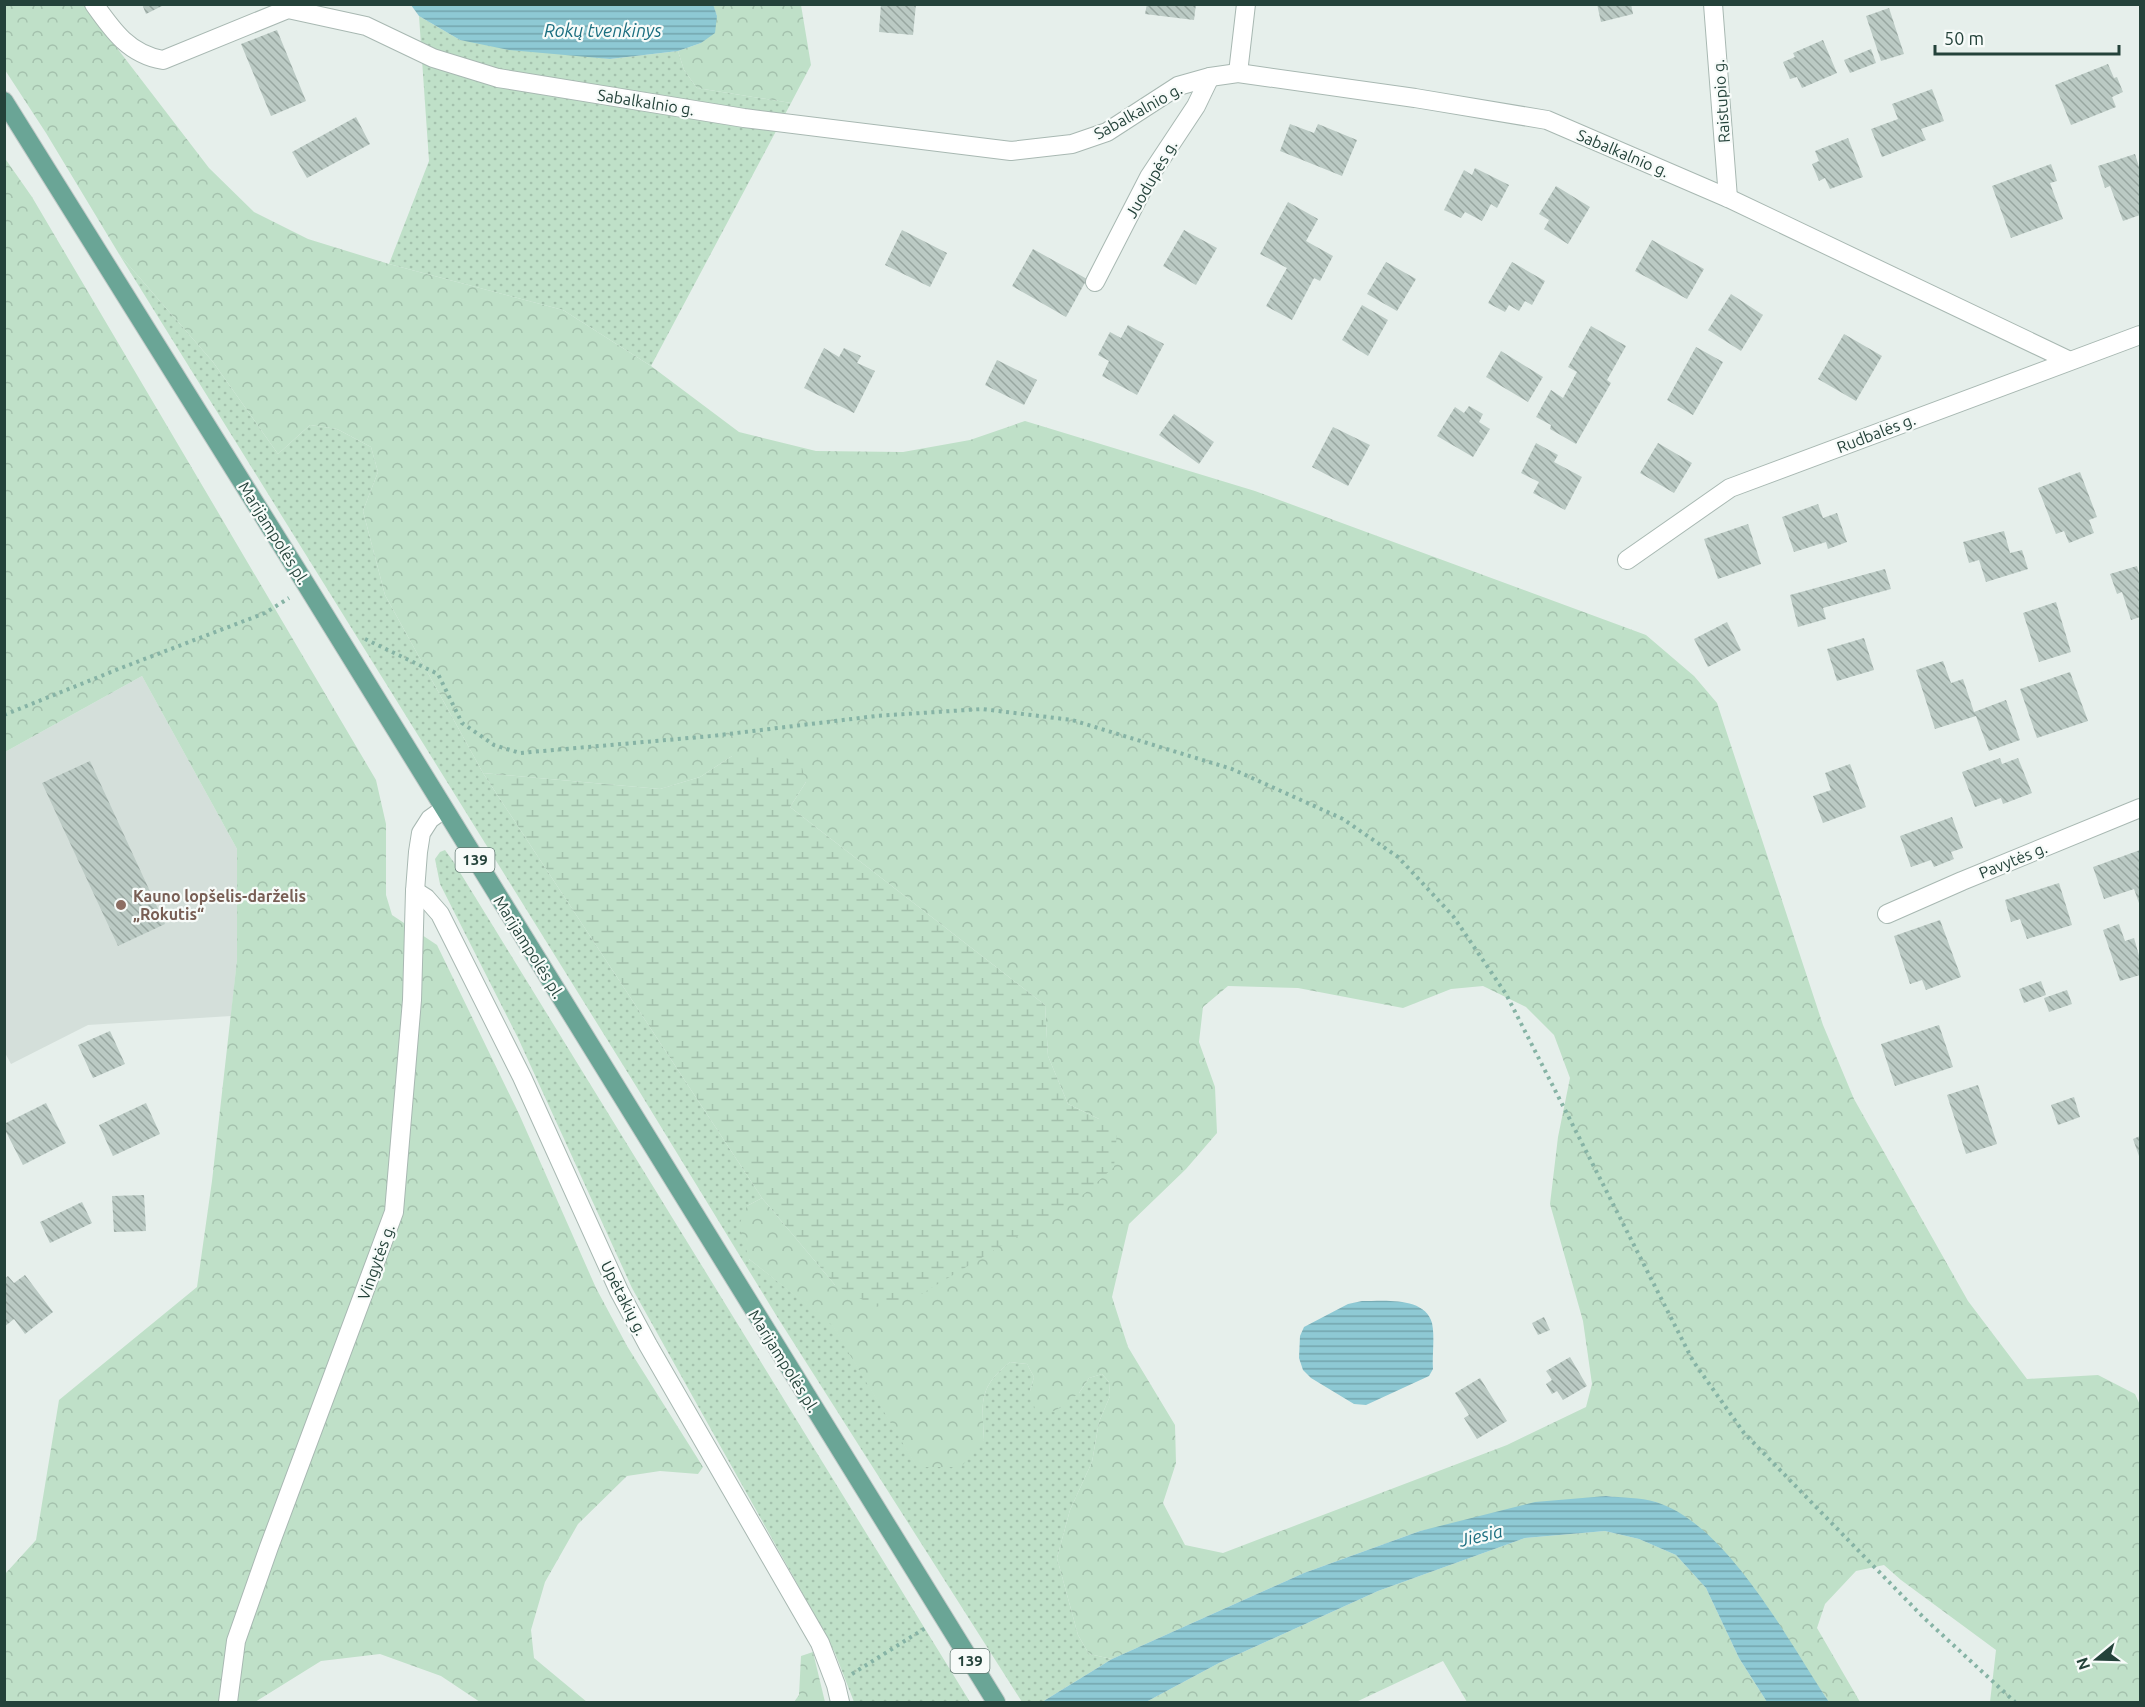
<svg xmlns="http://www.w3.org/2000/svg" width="2145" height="1707" font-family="Ubuntu,sans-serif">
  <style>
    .built { fill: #d4dfda }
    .grass { fill: url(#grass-dots) }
    .forest { fill: url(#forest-crowns); fill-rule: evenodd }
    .wetland { fill: url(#wetland-marsh) }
    .water { fill: url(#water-rules) }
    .building { fill: url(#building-back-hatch) }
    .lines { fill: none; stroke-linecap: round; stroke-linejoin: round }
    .minor-casing { stroke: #a8b8b2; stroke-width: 20 }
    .major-casing { stroke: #c2cac8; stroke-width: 20 }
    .path { stroke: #86b3a5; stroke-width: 4; stroke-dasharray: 3 4.5; stroke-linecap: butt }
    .minor { stroke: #fff; stroke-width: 18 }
    .major { stroke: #6aa596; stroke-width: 18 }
    .education-dot { fill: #8d6e63; stroke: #f7fbf9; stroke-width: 2 }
    .labels { text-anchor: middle; stroke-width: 4.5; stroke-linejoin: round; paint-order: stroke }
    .shield { fill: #f7fbf9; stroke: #637a73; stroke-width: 1.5 }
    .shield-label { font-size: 15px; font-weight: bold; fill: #24423a }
    .street-label { font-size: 16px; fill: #24423a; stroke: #f7fbf9 }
    .education-label { font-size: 16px; font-weight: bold; fill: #785e54; stroke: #f7fbf9; text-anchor: start }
    .water-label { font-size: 18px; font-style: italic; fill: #1c6f80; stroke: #f7fbf9 }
  </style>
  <defs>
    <pattern id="grass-dots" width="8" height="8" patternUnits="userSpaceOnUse" patternTransform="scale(1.5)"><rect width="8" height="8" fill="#bfe0c8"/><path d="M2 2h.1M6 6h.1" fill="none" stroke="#a4c1ad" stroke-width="1.8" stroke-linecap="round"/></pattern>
    <pattern id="forest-crowns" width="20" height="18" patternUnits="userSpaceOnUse" patternTransform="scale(1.5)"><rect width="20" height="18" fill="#bfe0c8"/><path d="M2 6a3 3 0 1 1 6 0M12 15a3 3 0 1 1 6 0" fill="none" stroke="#a4c1ad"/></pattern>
    <pattern id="wetland-marsh" width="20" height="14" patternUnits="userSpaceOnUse" patternTransform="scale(1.5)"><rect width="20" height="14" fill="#bfe0c8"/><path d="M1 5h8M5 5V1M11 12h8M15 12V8" fill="none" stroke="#a4c1ad"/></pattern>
    <pattern id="water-rules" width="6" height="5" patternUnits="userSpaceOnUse" patternTransform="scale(1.5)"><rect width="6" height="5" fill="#8ec9d4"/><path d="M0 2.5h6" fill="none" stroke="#74a5ad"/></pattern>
    <pattern id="building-back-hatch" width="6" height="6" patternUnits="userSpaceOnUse" patternTransform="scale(1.5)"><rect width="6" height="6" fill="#bbcac4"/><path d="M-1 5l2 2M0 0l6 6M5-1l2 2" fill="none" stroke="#98a6a0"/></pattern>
  </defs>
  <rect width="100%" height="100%" fill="#e6efeb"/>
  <!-- built -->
  <polygon class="built" points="142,676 237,849 237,960 231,1016 88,1025 11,1064 4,1051 5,752"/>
  <!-- grass -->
  <g class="grass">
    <polygon points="419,16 460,40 610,59 678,51 684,70 697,88 791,103 651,366 563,310 389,264 429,161"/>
    <path d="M119,254l94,108 65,92 32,-29 27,4 34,18 7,25 -15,39 22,84 98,178 279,425 -15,8 2,53 83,65 85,142 67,-26c-2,-39 -6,-52 26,-78l17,2 7,13 -4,14 49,2 10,-15 13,-4 7,8 1,14 -11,26 -7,40 -22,48 -13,48 21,77 11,19 23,5 -70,43h-20l-246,-387 -140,-229z"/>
    <polygon points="445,850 453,861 970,1702 854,1702 835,1653 794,1578 632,1288 518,1038 440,884 435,859 440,852"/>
  </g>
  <!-- forest -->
  <g class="forest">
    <path d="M4,5h80l125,163 45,44 54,27 81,25 174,46 88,56 88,66 77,19 87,1 67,-12 55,-19 230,70 391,144 48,41 23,27 106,322 31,74 114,202 59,78 71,-4 37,19 5,11v297h-150l6,-52 -95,-70 -17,-15 -28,6 -31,33 -8,24 43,74h-31l-22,-32 -116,-149 -35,-19 -50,-6 -186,35 -116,42 -192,86 -23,-5 -11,-19 -21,-77 13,-48 22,-48 7,-40 11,-26 -1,-14 -7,-8 -13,4 -10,15 -24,18 -20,-2 -5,-18 4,-14 -7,-13 -17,-2c-32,26 -28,39 -26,78l-23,27h-44l-85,-142 -83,-66 -10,-34 8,-19 15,-8 73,87 264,-166 -31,-15 -20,-48 -3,-51 -255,-198 16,-25 -74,-26 -32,21 -40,12 -177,-16 -98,-178 -22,-84 15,-39 -7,-25 -34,-18 -27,-4 -32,29 -65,-92 -94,-108 -73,-121 -41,-63zM1228,986l70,2 105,20 48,-19 32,-3 43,21 28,28 16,43 -12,59 -8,67 33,117 9,63 -6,23 -79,38 -284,108 -38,-8 -22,-42 13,-40 -1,-38 -47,-78 -16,-50 17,-73 57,-55 31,-36 -2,-46 -16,-45 4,-35z"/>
    <polygon points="713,5 801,5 811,65 791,103 697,88 684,70 678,51 701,43 717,16"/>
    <polygon points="4,157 32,197 376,780 386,824 386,895 392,915 437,945 519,1114 596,1288 627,1346 703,1467 698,1474 660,1471 627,1476 578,1524 545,1582 531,1630 534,1658 587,1702 480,1702 441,1676 380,1654 321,1661 255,1702 5,1702 5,1574 36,1540 59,1400 197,1287 212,1181 237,960 237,849 142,676 5,752"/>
    <polygon points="1605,1531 1639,1539 1676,1555 1706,1588 1739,1658 1767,1702 1467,1702 1443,1661 1356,1702 1146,1702 1219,1663 1378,1591 1525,1538"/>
    <polygon points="813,1652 825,1702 794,1702 799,1695 801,1656"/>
  </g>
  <!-- wetland -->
  <polygon class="wetland" points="732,756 781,756 801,764 806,782 790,807 1045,1005 1048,1056 1068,1104 1099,1119 1117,1132 1114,1167 1076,1201 918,1296 876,1307 835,1285 762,1198 483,773 660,789 700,777"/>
  <!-- water -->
  <g class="water">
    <polygon points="713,4 717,16 715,33 701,43 678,51 610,59 509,50 460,40 419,16 411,5"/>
    <path d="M1362,1301c21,0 63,-5 70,22 3,14 0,32 1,46l-4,7 -63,29 -12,-1 -43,-26 -8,-8 -4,-12 1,-22 4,-9 44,-23z"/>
    <path d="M1606,1496c16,2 34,1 50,6 72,23 132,139 173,200h-62l-28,-44 -33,-70 -30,-33 -37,-16 -34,-8 -80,7 -147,53 -159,72 -73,39h-104l70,-43 192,-86 116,-42 115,-29z"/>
  </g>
  <!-- building -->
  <g class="building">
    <polygon points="142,4 166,4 146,14"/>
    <polygon points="881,4 916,4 913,35 879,32"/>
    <polygon points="1147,4 1196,4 1194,20 1145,14"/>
    <polygon points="1597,4 1631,4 1633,14 1601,22"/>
    <polygon points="1889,8 1904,54 1881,61 1866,16"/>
    <polygon points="277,30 306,101 271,116 241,44"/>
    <polygon points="1823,40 1837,73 1802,88 1797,77 1790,79 1783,62 1795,57 1793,53"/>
    <polygon points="1871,49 1876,63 1850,73 1844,60"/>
    <polygon points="2108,64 2114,78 2117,77 2123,92 2112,97 2116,107 2071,125 2055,85"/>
    <polygon points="1932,89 1944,121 1921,129 1926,140 1882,157 1871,129 1898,119 1892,104"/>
    <polygon points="356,117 370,144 307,178 292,152"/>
    <polygon points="1290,124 1314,133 1318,124 1357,140 1342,176 1280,151"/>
    <polygon points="1848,138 1863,177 1830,189 1825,178 1819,181 1812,164 1819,161 1815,151"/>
    <polygon points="2135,154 2140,170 2140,215 2123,221 2110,186 2105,188 2098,166"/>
    <polygon points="2051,164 2057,181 2050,183 2063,219 2011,238 1992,186"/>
    <polygon points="1475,168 1509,185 1497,208 1491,204 1482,221 1465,212 1461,218 1444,210 1464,170 1472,175"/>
    <polygon points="1556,186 1590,207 1568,244 1544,229 1549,220 1539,214"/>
    <polygon points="1288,202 1318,219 1306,241 1333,256 1320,281 1314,278 1292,320 1266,306 1287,268 1260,254"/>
    <polygon points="902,230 947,253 930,287 885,265"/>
    <polygon points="1184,230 1217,248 1196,285 1163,266"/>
    <polygon points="1652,240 1704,269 1687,299 1635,271"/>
    <polygon points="1033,249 1087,279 1066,317 1012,286"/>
    <polygon points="1386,262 1416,279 1397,311 1367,294"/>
    <polygon points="1512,262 1545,281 1532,305 1525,301 1519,311 1509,305 1505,312 1488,303"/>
    <polygon points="1731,294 1763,315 1741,351 1708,330"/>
    <polygon points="1362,305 1388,320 1368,356 1342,340"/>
    <polygon points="1128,325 1164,344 1137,395 1102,376 1109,361 1098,355 1110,332 1121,338"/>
    <polygon points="1591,326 1626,346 1607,380 1611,383 1576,444 1550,429 1551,425 1536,417 1551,390 1563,398 1577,372 1568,367"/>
    <polygon points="1844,334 1882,356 1856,401 1818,379"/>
    <polygon points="1696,347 1723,362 1693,415 1667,400"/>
    <polygon points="824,348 839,357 844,348 861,356 857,363 875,371 854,413 804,388"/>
    <polygon points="1501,351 1543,377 1528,402 1486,377"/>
    <polygon points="997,360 1037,380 1024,405 985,385"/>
    <polygon points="1469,406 1483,414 1479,422 1490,429 1473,457 1437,436 1455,407 1464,413"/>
    <polygon points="1174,414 1214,442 1199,464 1159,435"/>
    <polygon points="1333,427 1370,445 1348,486 1312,467"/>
    <polygon points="1536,443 1558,455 1554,462 1582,477 1565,510 1533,493 1539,482 1521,473"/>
    <polygon points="1658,443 1692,463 1674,493 1640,473"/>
    <polygon points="2080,472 2097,517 2089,520 2094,533 2069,543 2064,531 2056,534 2038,488"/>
    <polygon points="1818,504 1823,518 1837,513 1847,542 1828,549 1826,542 1794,552 1782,517"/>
    <polygon points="1748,524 1761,564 1718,579 1704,539"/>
    <polygon points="2004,531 2010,553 2022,550 2028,569 1986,582 1979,560 1969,563 1963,542"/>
    <polygon points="2137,566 2140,577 2140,617 2131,620 2122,592 2117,594 2110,574"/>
    <polygon points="1885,569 1891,589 1823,608 1826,619 1798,627 1790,595"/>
    <polygon points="2056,602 2071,652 2039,662 2023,613"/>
    <polygon points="1727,622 1741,650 1708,667 1694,639"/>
    <polygon points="1864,638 1874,670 1837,681 1827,649"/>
    <polygon points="1943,661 1951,683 1963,679 1974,712 2006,700 2020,740 1989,751 1976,716 1935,729 1916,670"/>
    <polygon points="2070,672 2088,721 2037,738 2020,689"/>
    <polygon points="2000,758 2002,764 2018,758 2032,793 2003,804 2001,798 1975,807 1962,772"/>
    <polygon points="90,761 165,924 118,946 42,783"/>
    <polygon points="1850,764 1866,807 1823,823 1813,796 1831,790 1825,773"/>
    <polygon points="1952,817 1963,848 1951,852 1954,859 1934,867 1931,860 1911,867 1900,836"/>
    <polygon points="2140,850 2140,906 2134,889 2104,899 2093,867"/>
    <polygon points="2059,883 2072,925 2027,939 2020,919 2011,922 2005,900"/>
    <polygon points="1940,920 1961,977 1926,990 1922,980 1910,984 1894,936"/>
    <polygon points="2119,924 2125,941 2134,938 2140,959 2140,975 2120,981 2103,930"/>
    <polygon points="2041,981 2046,995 2024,1003 2019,989"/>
    <polygon points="2067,990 2072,1004 2049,1012 2044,998"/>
    <polygon points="1939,1025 1953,1067 1895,1086 1881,1044"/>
    <polygon points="110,1031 125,1064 93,1078 78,1045"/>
    <polygon points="1978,1085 1997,1144 1966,1154 1947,1095"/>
    <polygon points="2074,1097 2080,1117 2058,1125 2051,1105"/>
    <polygon points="46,1103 66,1143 23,1165 4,1128 4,1124"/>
    <polygon points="146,1103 160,1134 113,1156 99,1125"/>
    <polygon points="2140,1136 2140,1159 2133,1139"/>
    <polygon points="144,1195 146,1231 114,1232 112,1196"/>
    <polygon points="82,1202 92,1223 50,1243 40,1222"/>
    <polygon points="25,1275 53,1312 25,1334 14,1319 4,1327 4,1279 8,1276 14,1283"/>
    <polygon points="1544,1317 1550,1330 1538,1335 1532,1323"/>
    <polygon points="1570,1357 1587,1386 1563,1400 1557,1391 1552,1394 1546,1384 1552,1380 1546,1371"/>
    <polygon points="1480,1378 1507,1421 1477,1439 1464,1418 1469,1415 1455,1393"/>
  </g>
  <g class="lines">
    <defs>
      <g id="minor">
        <path d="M94,4c19,27 35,50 69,56l125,-51 78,17 67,32 65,20 246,40 267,33 61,-7 35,-12 71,-46 32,-9 28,-4 177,25 132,22 181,78 340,162"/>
        <polyline points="1713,4 1728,198"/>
        <polyline points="1238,73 1246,4"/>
        <polyline points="1095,282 1149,177 1196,106 1210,77"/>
        <polyline points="1627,560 1730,488 2140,335"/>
        <polyline points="415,891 426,898 440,914 522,1077 619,1291 648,1345 820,1643 836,1685 840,1702"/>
        <polyline points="1887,914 1962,881 2140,808"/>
        <polyline points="228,1702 236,1641 269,1547 394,1212 412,1000 415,891 418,852 421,833 430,819 444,809"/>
      </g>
      <polyline id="major" points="4,101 307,586 996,1702"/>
    </defs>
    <!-- minor casing -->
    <use href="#minor" class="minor-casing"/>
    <!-- major casing -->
    <use href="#major" class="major-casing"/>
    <!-- path -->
    <g class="path">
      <polyline points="365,639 438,674 462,723 494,745 520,753 712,736 876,716 982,709 1072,720 1232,769 1343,819 1398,857 1453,916 1506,994 1693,1361 1744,1433 1924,1618 2015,1702"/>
      <polyline points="4,715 121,668 265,613 289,598"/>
      <polyline points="852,1674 927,1627"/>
    </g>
    <!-- minor -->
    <use href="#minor" class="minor"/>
    <!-- major -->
    <use href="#major" class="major"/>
  </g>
  <!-- markers -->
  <circle class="education-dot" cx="121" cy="905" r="6"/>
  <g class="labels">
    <!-- shield labels -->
    <g class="shield">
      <rect x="455.5" y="848" width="39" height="24" rx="4.5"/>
      <rect x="950.5" y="1649" width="39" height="24" rx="4.5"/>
    </g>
    <g class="shield-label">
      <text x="475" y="865">139</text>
      <text x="970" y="1666">139</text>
    </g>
    <!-- street labels -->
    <g class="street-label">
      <text transform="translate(1721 101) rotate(-94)" y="6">Raistupio g.</text>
      <text transform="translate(646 102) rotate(9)" y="6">Sabalkalnio g.</text>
      <text transform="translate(1138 111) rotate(-29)" y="6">Sabalkalnio g.</text>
      <text transform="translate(1623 153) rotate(23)" y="6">Sabalkalnio g.</text>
      <text transform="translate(1151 179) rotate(-60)" y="6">Juodupės g.</text>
      <text transform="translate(1876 433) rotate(-21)" y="6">Rudbalės g.</text>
      <text transform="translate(274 533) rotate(58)" y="6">Marijampolės pl.</text>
      <text transform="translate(2013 860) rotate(-22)" y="6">Pavytės g.</text>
      <text transform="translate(529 947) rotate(58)" y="6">Marijampolės pl.</text>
      <text transform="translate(376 1262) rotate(-70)" y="6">Vingytės g.</text>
      <text transform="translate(624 1298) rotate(63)" y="6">Upėtakių g.</text>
      <text transform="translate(784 1361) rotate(58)" y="6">Marijampolės pl.</text>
    </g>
    <!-- education labels -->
    <g class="education-label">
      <text x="133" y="902">Kauno lopšelis-darželis<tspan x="133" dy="18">„Rokutis“</tspan></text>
    </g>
    <!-- water labels -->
    <g class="water-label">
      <text x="603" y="37">Rokų tvenkinys</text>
      <text transform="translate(1481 1536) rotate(-13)" y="6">Jiesia</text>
    </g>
  </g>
  <!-- border -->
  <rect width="2145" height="1707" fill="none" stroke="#24423a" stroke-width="12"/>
  <!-- north arrow -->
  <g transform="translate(2097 1659) rotate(251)" stroke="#f7fbf9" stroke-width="4.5" paint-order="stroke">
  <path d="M0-4.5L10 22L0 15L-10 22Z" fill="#24423a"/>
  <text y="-9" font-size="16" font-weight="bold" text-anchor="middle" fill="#24423a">N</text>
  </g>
  <!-- scale -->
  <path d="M1935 45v9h184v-9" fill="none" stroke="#24423a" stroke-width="3"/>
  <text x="1944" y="45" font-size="18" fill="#24423a" stroke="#f7fbf9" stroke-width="4.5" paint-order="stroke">50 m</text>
</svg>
